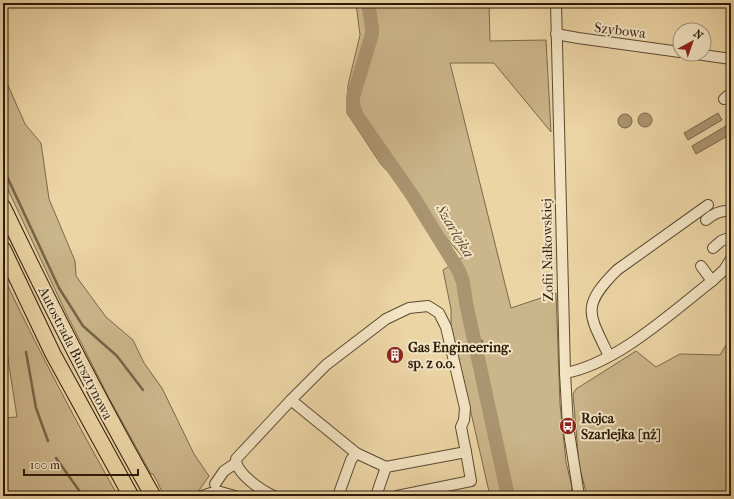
<svg xmlns="http://www.w3.org/2000/svg" width="734" height="499" font-family="'IM FELL French Canon',serif">
  <style>
    .green { fill: #cbb58a; stroke: #7c684a }
    .water { fill: #ab9570; stroke: #786447 }
    .lines { fill: none; stroke-linecap: round; stroke-linejoin: round }
    .stream { stroke: #786447; stroke-width: 2.5 }
    .river { stroke: #ab9570; stroke-width: 14 }
    .minor-casing { stroke: #5c4930; stroke-width: 12 }
    .highway-casing { stroke: #2c1a09; stroke-width: 17 }
    .minor { stroke: #f3e4c4; stroke-width: 10 }
    .highway { stroke: #ecd5a5; stroke-width: 15 }
    .labels { text-anchor: middle; stroke-width: 4; stroke-linejoin: round; paint-order: stroke }
    .street-label { font-size: 14px; fill: #2c1a09; stroke: #f3e4c4 }
    .poi-label { font-size: 14px; font-weight: bold; fill: #2c1a09; stroke: #f3e4c4; text-anchor: start }
    .water-label { font-size: 15px; font-style: italic; fill: #5f4b32; stroke: #f3e4c4 }
  </style>
  <rect width="100%" height="100%" fill="#ecd5a5"/>
  <filter id="stains"><feTurbulence type="fractalNoise" baseFrequency=".005" numOctaves="4"/><feColorMatrix values="0 0 0 0 .2 0 0 0 0 .09 0 0 0 0 .02 0 0 0 .5 -.17"/></filter>
  <radialGradient id="worn" r=".72"><stop offset=".6" stop-color="#630" stop-opacity="0"/><stop offset="1" stop-color="#630" stop-opacity=".3"/></radialGradient>
  <!-- green -->
  <g class="green">
    <polygon points="356,3 489,3 490,41 546,40 551,132 494,63 450,63 511,308 556,293 560,404 566,462 572,487 570,496 490,496 451,325 451,309 443,270 463,257 380,163 347,113 348,85 360,35"/>
    <polygon points="3,74 25,124 41,143 49,199 75,261 76,276 106,317 133,340 144,363 162,388 194,454 209,476 200,489 192,496 165,496 159,486 159,485 153,474 151,474 109,398 67,315 3,179"/>
    <path d="M3,276c36,75 74,148 115,220h-115v-78l14,-1 -11,-71 -3,-6z"/>
    <polygon points="731,337 731,496 587,496 579,465 573,394 576,389 636,351 656,367 680,354 720,355"/>
  </g>
  <!-- water -->
  <g class="water">
    <circle cx="645" cy="120" r="7"/>
    <polygon points="718,113 722,120 688,140 684,133"/>
    <circle cx="625" cy="121" r="7"/>
    <polygon points="726,126 731,134 696,154 692,146"/>
  </g>
  <g class="lines">
    <!-- stream -->
    <g class="stream">
      <polyline points="3,168 59,288 83,326 117,356 143,390"/>
      <polyline points="475,344 482,341"/>
      <polyline points="26,352 36,408 48,441"/>
      <polyline points="56,458 83,496"/>
    </g>
    <!-- river -->
    <polyline class="river" points="368,3 372,28 372,34 353,97 353,105 357,116 412,195 459,271 463,282 466,303 508,496"/>
    <defs>
      <g id="minor">
        <polyline points="556,3 565,373 568,426 579,496"/>
        <polyline points="556,34 578,38 680,52"/>
        <polyline points="696,54 731,59"/>
        <polyline points="724,99 731,93"/>
        <path d="M706,220c7,-6 15,-10 25,-9"/>
        <polyline points="713,248 721,241 731,237"/>
        <polyline points="701,266 712,281"/>
        <path d="M609,356c-20,-42 -29,-49 8,-86l91,-65"/>
        <path d="M565,373c51,-9 106,-60 147,-92l12,-11 7,-11"/>
        <polyline points="291,400 326,365 386,319 409,308 428,306 439,313 446,327 465,408 464,420 461,427 466,452 386,467 376,496"/>
        <polyline points="215,484 224,471 236,463"/>
        <polyline points="202,496 217,491 235,496"/>
        <path d="M274,496c-12,-5 -39,-23 -38,-37l55,-59 65,53"/>
        <polyline points="338,496 351,460 356,453 386,467"/>
        <polyline points="397,496 471,481 466,452"/>
      </g>
      <g id="highway">
        <path d="M3,207c47,98 96,194 150,289"/>
        <polyline points="3,249 53,354 131,496"/>
      </g>
    </defs>
    <!-- minor casing -->
    <use href="#minor" class="minor-casing"/>
    <!-- highway casing -->
    <use href="#highway" class="highway-casing"/>
    <!-- minor -->
    <use href="#minor" class="minor"/>
    <!-- highway -->
    <use href="#highway" class="highway"/>
  </g>
  <!-- icons -->
  <defs>
    <symbol id="building-disc" viewBox="-11 -11 22 22"><circle r="9.5" fill="#8f2418" stroke="#f3e4c4"/><path d="M-4-6H4V6H1V3H-1V6H-4ZM-2.5-4.3h1.7v1.8h-1.7ZM.8-4.3h1.7v1.8H.8ZM-2.5-1h1.7V.8h-1.7ZM.8-1h1.7V.8H.8Z" fill="#fff"/></symbol>
    <symbol id="bus-disc" viewBox="-11 -11 22 22"><circle r="9.5" fill="#8f2418" stroke="#f3e4c4"/><path d="M-5-6H5V4H4V6H2V4H-2V6H-4V4H-5ZM-3.5-4V0h7V-4ZM-3.5 1.2v1.5H-2V1.2ZM2 1.2v1.5H3.5V1.2Z" fill="#fff"/></symbol>
  </defs>
  <g fill-rule="evenodd">
    <use href="#building-disc" x="385" y="345" width="20" height="20"/>
    <use href="#bus-disc" x="558" y="416" width="20" height="20"/>
  </g>
  <g class="labels">
    <!-- street labels -->
    <g class="street-label">
      <text transform="translate(620 30) rotate(7)" y="5">Szybowa</text>
      <text transform="translate(547 250) rotate(-91)" y="5">Zofii Nałkowskiej</text>
      <text transform="translate(76 353) rotate(63)" y="5">Autostrada Bursztynowa</text>
    </g>
    <!-- poi labels -->
    <g class="poi-label">
      <text x="408" y="352">Gas Engineering.<tspan x="408" dy="16">sp. z o.o.</tspan></text>
      <text x="581" y="423">Rojca<tspan x="581" dy="16">Szarlejka [nż]</tspan></text>
    </g>
    <!-- water labels -->
    <g class="water-label">
      <text transform="translate(455 231) rotate(59)" y="5">Szarlejka</text>
    </g>
  </g>
  <!-- margin -->
  <rect width="734" height="499" fill="none" stroke="#ecd5a5" stroke-width="16"/>
  <rect x="4" y="4" width="726" height="491" fill="none" stroke="#2c1a09" stroke-width="2"/>
  <rect x="8" y="8" width="718" height="483" fill="none" stroke="#2c1a09"/>
  <!-- north arrow -->
  <g transform="translate(692 42) rotate(40)"><circle r="19" fill="#f3e4c4" stroke="#a39379"/>
  <path d="M0-3L7 15L0 10L-7 15Z" fill="#8f2418"/>
  <text y="-6" font-size="11" font-weight="bold" text-anchor="middle" fill="#2c1a09">N</text>
  </g>
  <!-- scale -->
  <path d="M24 469v6h114v-6" fill="none" stroke="#2c1a09" stroke-width="2"/>
  <text x="30" y="469" font-size="12" fill="#2c1a09" stroke="#f3e4c4" stroke-width="3" paint-order="stroke">100 m</text>
  <rect width="100%" height="100%" filter="url(#stains)"/>
  <rect width="100%" height="100%" fill="url(#worn)"/>
</svg>
